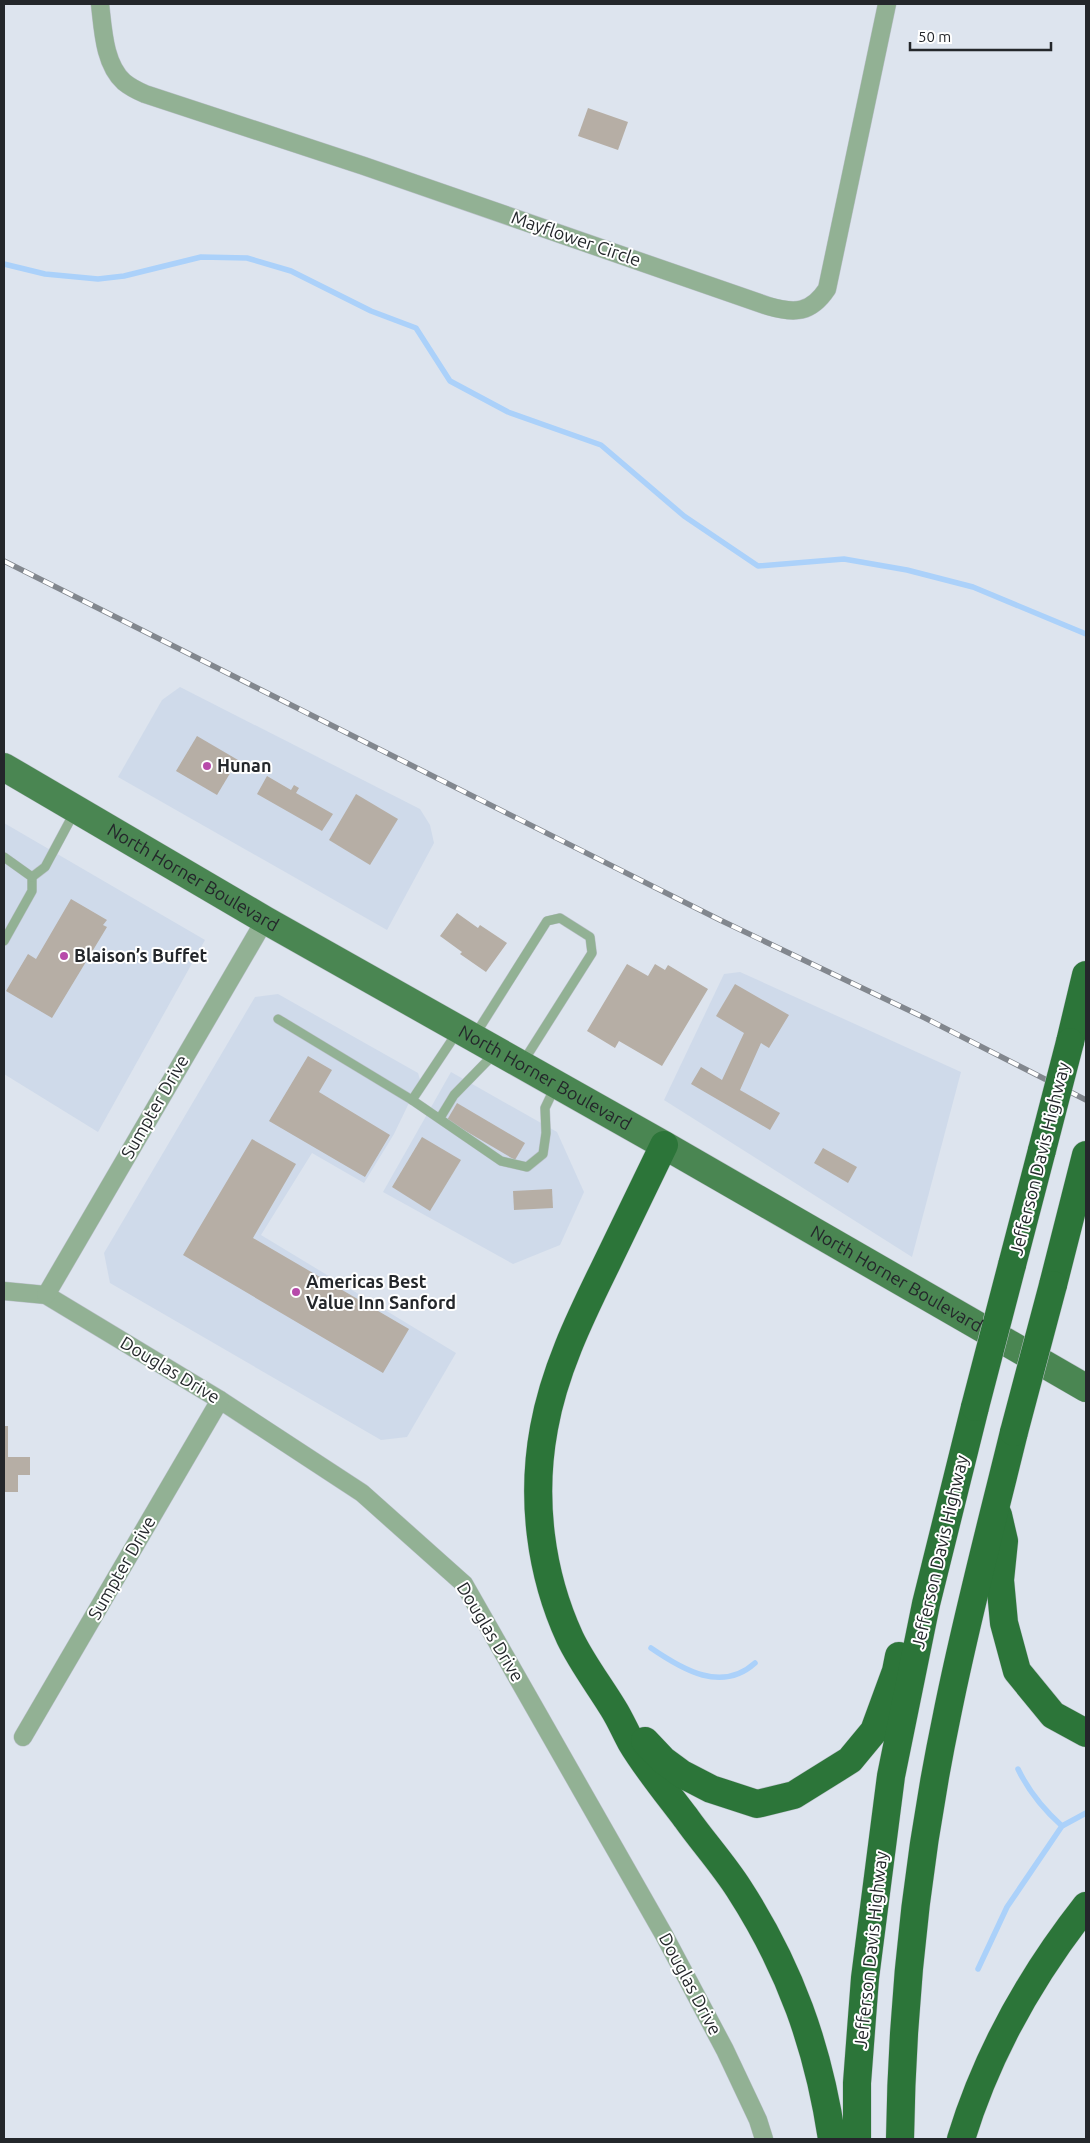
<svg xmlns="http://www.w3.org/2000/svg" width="1090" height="2143" font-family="Ubuntu,sans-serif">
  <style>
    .built { fill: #cfdaea }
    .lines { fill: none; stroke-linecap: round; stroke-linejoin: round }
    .stream { stroke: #abd1fa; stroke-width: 5.5 }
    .building { fill: #b6aea5 }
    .lane-casing { stroke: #bcc2cb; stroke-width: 10 }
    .street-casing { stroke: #bcc2cb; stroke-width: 19 }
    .primary-casing { stroke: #bcc2cb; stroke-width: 29 }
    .highway-casing { stroke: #bcc2cb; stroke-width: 29 }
    .lane { stroke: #92b194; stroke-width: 9 }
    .street { stroke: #92b194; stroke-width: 18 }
    .primary { stroke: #4a8652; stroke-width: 28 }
    .highway { stroke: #2c7539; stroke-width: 28 }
    .rail-casing { stroke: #82878e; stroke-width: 5.5 }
    .rail { stroke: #fff; stroke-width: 4; stroke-dasharray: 11; stroke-linecap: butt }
    .highway-bridge-casing { stroke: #bcc2cb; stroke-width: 29; stroke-linecap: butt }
    .highway-bridge { stroke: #2c7539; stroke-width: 28 }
    .poi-dot { fill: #b74aaa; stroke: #fff; stroke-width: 2 }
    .labels { text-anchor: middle; stroke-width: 4; stroke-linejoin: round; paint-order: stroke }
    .street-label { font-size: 18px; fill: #24272b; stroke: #fff }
    .poi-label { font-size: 18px; font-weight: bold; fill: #24272b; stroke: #fff; text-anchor: start }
  </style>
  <rect width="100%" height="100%" fill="#dde4ee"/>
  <!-- built -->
  <g class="built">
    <polygon points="180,687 420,809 430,825 434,843 387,930 118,777 162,700"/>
    <polygon points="4,823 205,940 98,1132 4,1074"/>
    <polygon points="740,972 961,1072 912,1257 664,1100 724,974"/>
    <polygon points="278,994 418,1073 420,1080 394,1134 364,1183 312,1153 261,1235 456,1353 407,1437 381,1440 110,1283 104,1253 255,997"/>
    <polygon points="451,1072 557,1132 584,1192 560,1245 513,1264 383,1192"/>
  </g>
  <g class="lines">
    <!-- stream -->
    <g class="stream">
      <polyline points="4,264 45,274 98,279 124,276 201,257 247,258 291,271 371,311 416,328 450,381 508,412 601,445 684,516 758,566 844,559 907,570 973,587 1086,634"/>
      <path d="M651,1648c32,22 71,45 104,15"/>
      <path d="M1018,1769c11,23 25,40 44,57"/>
      <polyline points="978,1969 1007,1907 1062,1826 1086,1813"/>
    </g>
  </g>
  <!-- building -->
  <g class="building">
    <polygon points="588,108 628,122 618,150 578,136"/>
    <polygon points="197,736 238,760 217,795 176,771"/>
    <polygon points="267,776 291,790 294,785 299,788 296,793 333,814 322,831 257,794"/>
    <polygon points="356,794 398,819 370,865 329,840"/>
    <polygon points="71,899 107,920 103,925 107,927 52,1018 6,991 28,954 36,959"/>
    <polygon points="457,913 478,928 480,925 507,943 486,972 460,954 462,952 440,936"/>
    <polygon points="627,964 648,976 655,964 665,970 668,965 708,989 662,1066 619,1041 615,1048 587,1031"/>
    <polygon points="735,984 789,1015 769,1048 761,1043 740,1090 780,1113 770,1130 691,1084 701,1067 722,1080 744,1033 716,1016"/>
    <polygon points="308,1056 332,1070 319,1092 390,1135 365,1177 269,1121"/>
    <polygon points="457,1103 525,1143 515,1160 447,1120"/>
    <polygon points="422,1137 461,1160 430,1211 392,1187"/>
    <polygon points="252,1139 296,1164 253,1238 409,1329 383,1373 183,1255"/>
    <polygon points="823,1148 857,1167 848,1183 814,1163"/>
    <polygon points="552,1189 553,1208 514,1210 513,1191"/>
    <polygon points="4,1426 8,1426 8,1457 30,1457 30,1475 18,1475 18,1492 4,1492"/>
  </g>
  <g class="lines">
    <defs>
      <g id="lane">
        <polyline points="4,857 32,877 32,891 4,941"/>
        <polyline points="32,877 45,867 75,811"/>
        <polyline points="278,1019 412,1100 458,1031"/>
        <polyline points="475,1035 547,921 560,918 590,937 592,953 523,1062"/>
        <polyline points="412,1100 501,1161 527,1167 543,1154 546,1133 545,1108 555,1087"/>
        <polyline points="440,1118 454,1095 496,1052"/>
      </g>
      <g id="street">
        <path d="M100,4c3,25 4,60 24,78 6,5 14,9 21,12l219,72 404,140c27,8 43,7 59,-17l60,-285"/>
        <polyline points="4,1291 46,1295 220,1400 362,1493 464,1584 664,1935 725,2050 758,2120 764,2139"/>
        <polyline points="46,1295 265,920"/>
        <polyline points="23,1737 220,1400"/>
      </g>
      <g id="primary">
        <path id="s1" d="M4,767l261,153 399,225 422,243"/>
      </g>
      <g id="highway">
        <polyline points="1070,1042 1086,975"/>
        <path d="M664,1145c-20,42 -40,83 -60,124 -25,51 -50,103 -60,159 -13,70 -4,145 26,210 12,25 29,47 43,70 7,11 12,23 18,34 16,27 37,52 55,76 17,24 37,46 53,71 51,79 79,157 93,250"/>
        <polyline points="1012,1265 1042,1150"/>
        <polyline points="1053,1285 1086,1155"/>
        <polyline points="998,1515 1004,1541 1000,1580 1004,1623 1017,1671 1053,1715 1086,1733"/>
        <polyline points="645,1741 663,1760 682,1774 711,1789 757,1804 794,1795 850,1760 874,1731 896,1671 899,1656"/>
        <polyline points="857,2139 857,2083 865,1978 891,1776 926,1604 975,1407"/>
        <path d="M900,2139c2,-142 18,-285 47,-424 19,-95 44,-189 67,-283"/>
        <path d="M961,2139c26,-85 70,-163 125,-233"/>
      </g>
    </defs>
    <!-- lane casing -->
    <use href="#lane" class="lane-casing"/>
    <!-- street casing -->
    <use href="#street" class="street-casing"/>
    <!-- primary casing -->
    <use href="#primary" class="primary-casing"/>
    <!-- highway casing -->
    <use href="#highway" class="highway-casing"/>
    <!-- lane -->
    <use href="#lane" class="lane"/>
    <!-- street -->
    <use href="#street" class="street"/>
    <!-- primary -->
    <use href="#primary" class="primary"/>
    <!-- highway -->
    <use href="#highway" class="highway"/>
    <defs>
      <polyline id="rail" points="4,561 720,920 925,1018 1086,1100"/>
    </defs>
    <!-- rail casing -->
    <use href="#rail" class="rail-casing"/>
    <!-- rail -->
    <use href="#rail" class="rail"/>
    <defs>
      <g id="highway-bridge">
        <polyline points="1042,1150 1070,1042"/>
        <polyline points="975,1407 1012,1265"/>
        <polyline points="1014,1432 1053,1285"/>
      </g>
    </defs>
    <!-- highway-bridge casing -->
    <use href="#highway-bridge" class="highway-bridge-casing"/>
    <!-- highway-bridge -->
    <use href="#highway-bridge" class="highway-bridge"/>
  </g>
  <!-- markers -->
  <g class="poi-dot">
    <circle cx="207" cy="766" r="5"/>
    <circle cx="64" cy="956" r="5"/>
    <circle cx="296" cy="1292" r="5"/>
  </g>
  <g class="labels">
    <!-- street labels -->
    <g class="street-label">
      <text transform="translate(576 239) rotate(19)" y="6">Mayflower Circle</text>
      <text dy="6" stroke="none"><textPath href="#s1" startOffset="219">North Horner Boulevard</textPath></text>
      <text dy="6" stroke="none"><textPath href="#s1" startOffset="624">North Horner Boulevard</textPath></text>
      <text transform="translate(155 1107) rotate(-60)" y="6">Sumpter Drive</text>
      <text transform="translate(1040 1159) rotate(-76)" y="6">Jefferson Davis Highway</text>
      <text dy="6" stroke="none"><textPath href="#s1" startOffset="1029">North Horner Boulevard</textPath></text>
      <text transform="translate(170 1370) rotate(31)" y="6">Douglas Drive</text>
      <text transform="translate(940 1552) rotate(-77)" y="6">Jefferson Davis Highway</text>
      <text transform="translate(122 1568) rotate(-60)" y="6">Sumpter Drive</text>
      <text transform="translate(490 1632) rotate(59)" y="6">Douglas Drive</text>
      <text transform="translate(871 1950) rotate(-84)" y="6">Jefferson Davis Highway</text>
      <text transform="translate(690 1984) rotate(62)" y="6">Douglas Drive</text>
    </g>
    <!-- poi labels -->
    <g class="poi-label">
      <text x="217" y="772">Hunan</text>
      <text x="74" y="962">Blaison’s Buffet</text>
      <text x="306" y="1288">Americas Best<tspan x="306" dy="21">Value Inn Sanford</tspan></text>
    </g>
  </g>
  <!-- border -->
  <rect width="1090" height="2143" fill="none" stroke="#24272b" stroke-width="10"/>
  <!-- scale -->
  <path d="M910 42v8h141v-8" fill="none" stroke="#24272b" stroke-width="2.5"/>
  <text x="918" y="42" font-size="15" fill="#24272b" stroke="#ffffff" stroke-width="4" paint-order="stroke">50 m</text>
</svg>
